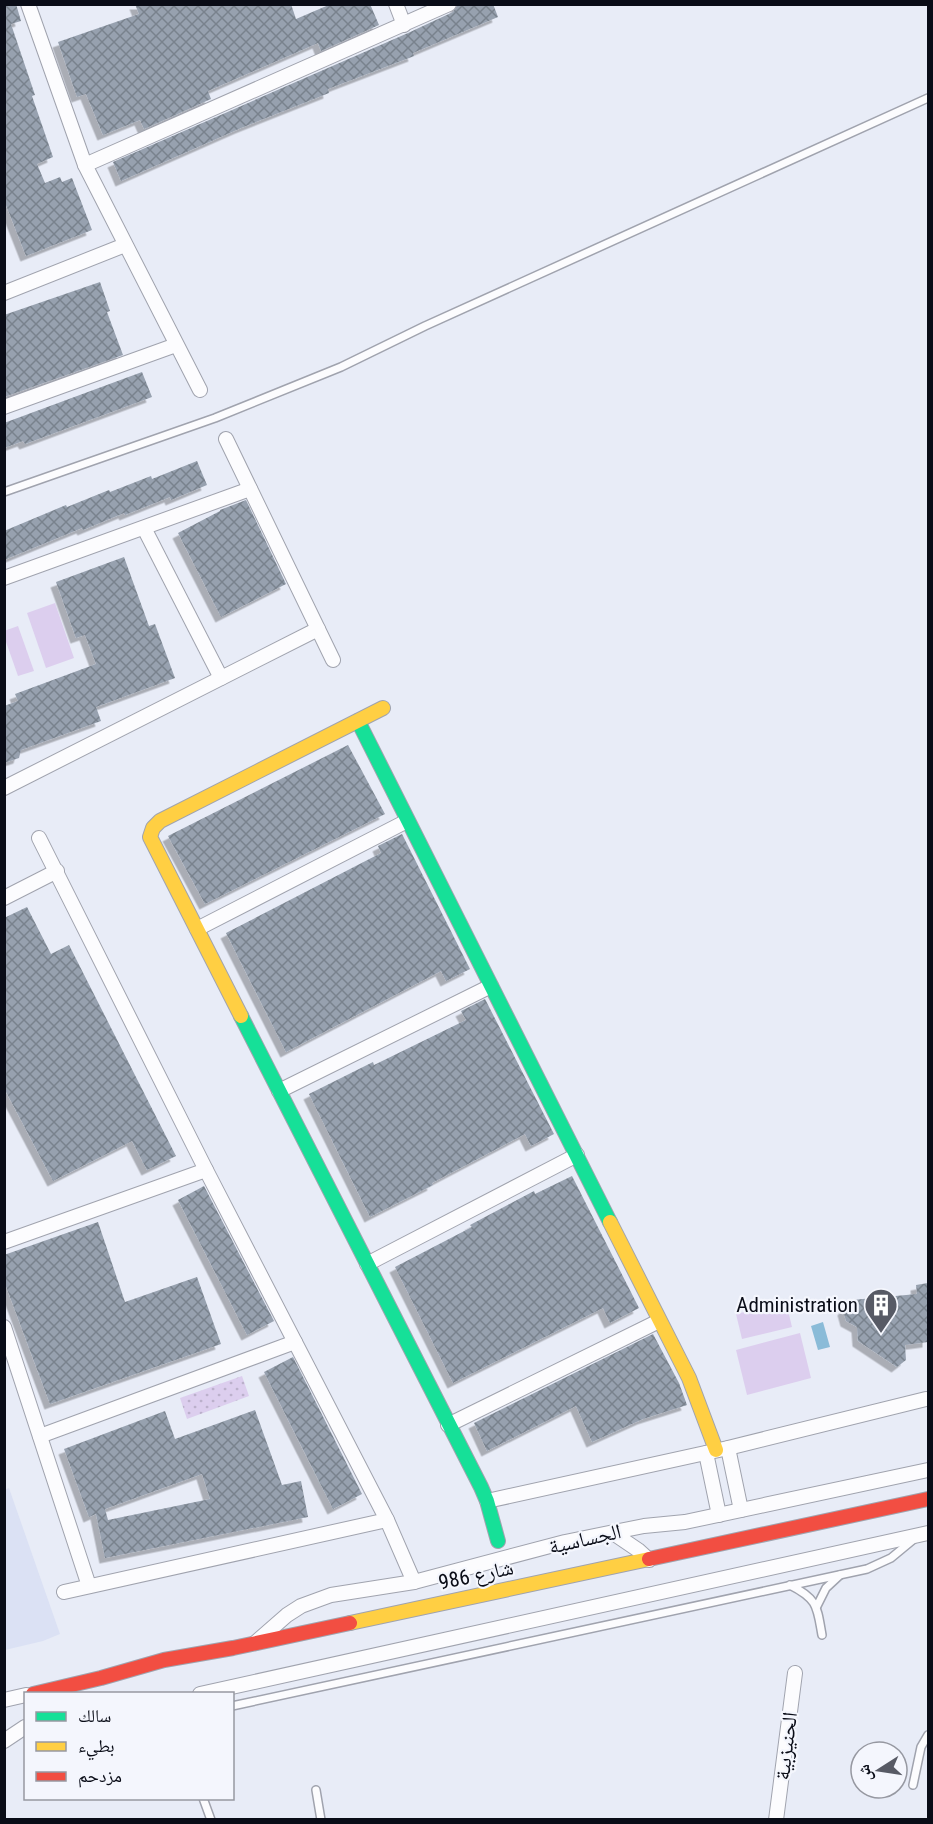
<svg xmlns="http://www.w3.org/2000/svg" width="933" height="1824" font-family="'Roboto Condensed','Noto Naskh Arabic',sans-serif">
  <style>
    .built { fill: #dbe1f4 }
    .grass { fill: url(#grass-dots) }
    .pitch { fill: #dcceee }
    .water { fill: #8abbd8 }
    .building { fill: url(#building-cross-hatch); fill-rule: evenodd; filter: url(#shadow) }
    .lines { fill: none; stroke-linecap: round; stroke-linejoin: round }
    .lane-casing { stroke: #a0a3ae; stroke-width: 10 }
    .street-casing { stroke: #a0a3ae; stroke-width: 16 }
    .fast-casing { stroke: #a0a3ae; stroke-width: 16 }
    .slow-casing { stroke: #a0a3ae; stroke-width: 16 }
    .jam-casing { stroke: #a0a3ae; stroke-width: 16 }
    .lane { stroke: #fcfcfe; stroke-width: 7 }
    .street { stroke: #fcfcfe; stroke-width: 14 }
    .fast { stroke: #16e098; stroke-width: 14 }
    .slow { stroke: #ffcf43; stroke-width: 14 }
    .jam { stroke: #f24e42; stroke-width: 14 }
    .labels { text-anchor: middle; stroke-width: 4.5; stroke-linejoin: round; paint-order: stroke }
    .poi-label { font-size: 21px; fill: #090c17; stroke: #f4f6fd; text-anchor: end }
    .street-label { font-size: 21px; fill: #090c17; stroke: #f4f6fd }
  </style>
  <defs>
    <pattern id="grass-dots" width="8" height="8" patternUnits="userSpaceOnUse" patternTransform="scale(1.5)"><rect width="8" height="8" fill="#dcceee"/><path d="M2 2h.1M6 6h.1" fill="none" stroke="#bbb0cb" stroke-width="1.8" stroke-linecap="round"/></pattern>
    <pattern id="building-cross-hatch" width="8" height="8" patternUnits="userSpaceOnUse" patternTransform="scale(1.5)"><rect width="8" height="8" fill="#97a1af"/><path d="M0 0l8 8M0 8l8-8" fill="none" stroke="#79828d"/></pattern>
    <filter id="shadow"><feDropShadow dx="-5.5" dy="5.5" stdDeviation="0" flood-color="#0004"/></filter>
  </defs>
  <rect width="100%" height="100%" fill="#e8ecf7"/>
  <!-- built -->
  <polygon class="built" points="9,1488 60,1634 43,1641 5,1650 4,1490"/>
  <!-- grass -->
  <polygon class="grass" points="242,1376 249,1396 187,1419 180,1398"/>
  <!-- pitch -->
  <g class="pitch">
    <polygon points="55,603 74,658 46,668 27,613"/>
    <polygon points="18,626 34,671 18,676 5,639 4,631"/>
    <polygon points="786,1302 792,1327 742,1339 736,1314"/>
    <polygon points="800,1333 811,1378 747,1395 736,1350"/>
  </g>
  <!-- water -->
  <polygon class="water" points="823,1322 830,1347 818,1350 811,1326"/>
  <!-- building -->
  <g class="building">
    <polygon points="4,4 16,4 21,21 11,24 35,95 32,96 53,157 37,164 45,183 60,177 62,182 72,178 92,230 26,256 4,200"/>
    <polygon points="135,4 291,4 296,19 331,4 370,4 379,25 321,51 318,43 208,91 211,99 144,129 140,120 103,135 86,94 77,97 58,42 139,14"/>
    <polygon points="458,4 493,4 498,17 413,53 414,56 328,89 329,93 241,128 121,181 113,162 408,33 453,12"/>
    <polygon points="100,282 110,311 107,312 123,355 4,397 4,315"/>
    <polygon points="142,372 152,397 25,444 23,441 4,448 4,423"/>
    <polygon points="197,461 207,485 171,500 170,497 125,515 124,513 83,530 82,528 4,560 4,531 66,505 67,507 109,490 110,492 151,476 152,479"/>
    <polygon points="246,500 286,584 221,617 178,533 220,511 220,510"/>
    <polygon points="124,557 149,626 155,624 175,678 96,707 101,721 21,750 19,758 4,763 4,706 18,701 15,694 96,664 85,635 76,638 56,582"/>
    <polygon points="348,745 385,814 205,904 168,836"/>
    <polygon points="402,834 470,969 446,981 441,971 286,1052 226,933 381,853 378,846"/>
    <polygon points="27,907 51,954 69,945 176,1156 147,1170 132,1141 53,1181 4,1088 4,918"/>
    <polygon points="485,999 554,1134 531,1146 525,1134 432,1183 433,1185 370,1217 309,1094 373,1062 374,1065 466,1020 461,1011"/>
    <polygon points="572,1176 639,1308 610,1323 603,1308 453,1383 395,1267 472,1227 470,1225 534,1191 535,1194"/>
    <polygon points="204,1186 274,1321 247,1335 178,1200"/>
    <polygon points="98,1222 125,1302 197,1277 221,1344 50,1404 4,1281 4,1255"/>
    <polygon points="928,1283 928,1342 905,1345 906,1360 897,1367 858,1341 857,1327 846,1321 843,1310 852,1300 917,1294 916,1285"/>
    <polygon points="653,1334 679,1383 687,1405 643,1419 592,1442 576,1406 487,1451 474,1423"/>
    <polygon points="293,1357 362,1494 333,1509 264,1372"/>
    <path d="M255,1410l27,75 19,-4 7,36 -203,41 -9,-44 -7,3 -25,-68 101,-38 10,28zM202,1474l8,25 -102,21 -3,-11z"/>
  </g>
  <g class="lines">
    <defs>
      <g id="lane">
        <polyline points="4,492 215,418 341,367 425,326 928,98"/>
        <path d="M790,1585c28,14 27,22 32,50"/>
        <polyline points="817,1606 826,1588 840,1575"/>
        <polyline points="232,1706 867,1569 891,1558 914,1539"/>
        <polyline points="913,1785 921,1747 928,1735"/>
        <polyline points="316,1790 321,1820"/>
        <polyline points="203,1798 211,1820"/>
      </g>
      <g id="street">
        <polyline points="28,4 85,165 200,390"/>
        <polyline points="396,4 404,25"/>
        <polyline points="85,165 449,4"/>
        <polyline points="4,293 125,245"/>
        <polyline points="4,407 176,345"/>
        <polyline points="226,439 333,660"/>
        <polyline points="144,528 221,678"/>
        <polyline points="4,578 250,489"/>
        <polyline points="4,788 318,629"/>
        <polyline points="39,838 206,1170 387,1520 414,1582"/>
        <polyline points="4,898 57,871"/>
        <polyline points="197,929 407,821"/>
        <polyline points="279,1091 491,986"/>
        <polyline points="4,1242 206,1170"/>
        <polyline points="367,1264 577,1155"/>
        <polyline points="4,1327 89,1586"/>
        <polyline points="448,1425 659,1321"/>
        <polyline points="40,1436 295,1342"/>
        <polyline points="728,1448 741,1510"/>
        <polyline points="706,1453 719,1515"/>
        <polyline points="487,1501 728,1448 926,1399"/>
        <polyline points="613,1533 638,1550 649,1560"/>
        <polyline points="64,1592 387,1520"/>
        <polyline points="255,1643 287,1615 301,1606 331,1595 414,1582 565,1542 644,1526 685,1522 928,1470"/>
        <polyline points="200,1694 928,1533"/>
        <polyline points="4,1700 26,1695"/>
        <polyline points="4,1741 25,1727"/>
        <polyline points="776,1820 795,1673"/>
      </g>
      <g id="fast">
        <polyline points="358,721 610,1222"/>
        <polyline points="241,1016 481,1487 487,1501 498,1541"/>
      </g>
      <g id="slow">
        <polyline points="241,1016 150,837 153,828 160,821 383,708"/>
        <polyline points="610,1222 689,1378 716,1450"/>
        <polyline points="350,1623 649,1559"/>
      </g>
      <g id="jam">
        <polyline points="649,1559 928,1499"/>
        <polyline points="33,1694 101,1678 164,1660 233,1648 350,1623"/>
      </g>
    </defs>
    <!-- lane casing -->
    <use href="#lane" class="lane-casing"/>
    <!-- street casing -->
    <use href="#street" class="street-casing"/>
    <!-- fast casing -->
    <use href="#fast" class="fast-casing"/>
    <!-- slow casing -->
    <use href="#slow" class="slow-casing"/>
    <!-- jam casing -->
    <use href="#jam" class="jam-casing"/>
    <!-- lane -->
    <use href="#lane" class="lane"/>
    <!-- street -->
    <use href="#street" class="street"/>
    <!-- fast -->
    <use href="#fast" class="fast"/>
    <!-- slow -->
    <use href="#slow" class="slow"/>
    <!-- jam -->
    <use href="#jam" class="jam"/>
  </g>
  <!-- icons -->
  <defs>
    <symbol id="building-pin" viewBox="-11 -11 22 30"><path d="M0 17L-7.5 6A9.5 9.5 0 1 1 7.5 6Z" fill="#575a65" stroke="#f4f6fd"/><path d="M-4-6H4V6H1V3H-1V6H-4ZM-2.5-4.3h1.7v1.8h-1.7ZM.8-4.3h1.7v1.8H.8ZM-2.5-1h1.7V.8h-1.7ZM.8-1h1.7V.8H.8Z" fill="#fff"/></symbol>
  </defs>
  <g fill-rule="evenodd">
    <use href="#building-pin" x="862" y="1286" width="38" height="52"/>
  </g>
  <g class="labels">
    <!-- poi labels -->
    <g class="poi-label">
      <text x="858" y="1312">Administration</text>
    </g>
    <!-- street labels -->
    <g class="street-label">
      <text transform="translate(585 1539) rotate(-13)" y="7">الجساسية</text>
      <text transform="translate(476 1575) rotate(-12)" y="7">شارع 986</text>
      <text transform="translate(786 1746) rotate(-83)" y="7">الحنيزبية</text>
    </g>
  </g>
  <!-- border -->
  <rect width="933" height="1824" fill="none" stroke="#090c17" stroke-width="12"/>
  <!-- legend -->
  <rect x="24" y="1692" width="210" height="108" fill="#f4f6fd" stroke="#9698a1" stroke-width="1.5"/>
  <rect x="36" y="1712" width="30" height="9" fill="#16e098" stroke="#9698a1" stroke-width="1.5"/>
  <text x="78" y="1722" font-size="18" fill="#090c17">سالك</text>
  <rect x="36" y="1742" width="30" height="9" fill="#ffcf43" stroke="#9698a1" stroke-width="1.5"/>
  <text x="78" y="1752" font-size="18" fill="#090c17">بطيء</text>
  <rect x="36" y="1772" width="30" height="9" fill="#f24e42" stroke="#9698a1" stroke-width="1.5"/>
  <text x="78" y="1782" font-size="18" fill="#090c17">مزدحم</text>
  <!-- north arrow -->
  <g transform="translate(879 1770) rotate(258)"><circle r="28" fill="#f4f6fd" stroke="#9698a1" stroke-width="1.5"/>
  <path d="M0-4.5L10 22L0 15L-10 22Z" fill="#575a65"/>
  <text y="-9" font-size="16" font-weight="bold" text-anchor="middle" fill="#090c17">ش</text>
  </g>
</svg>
